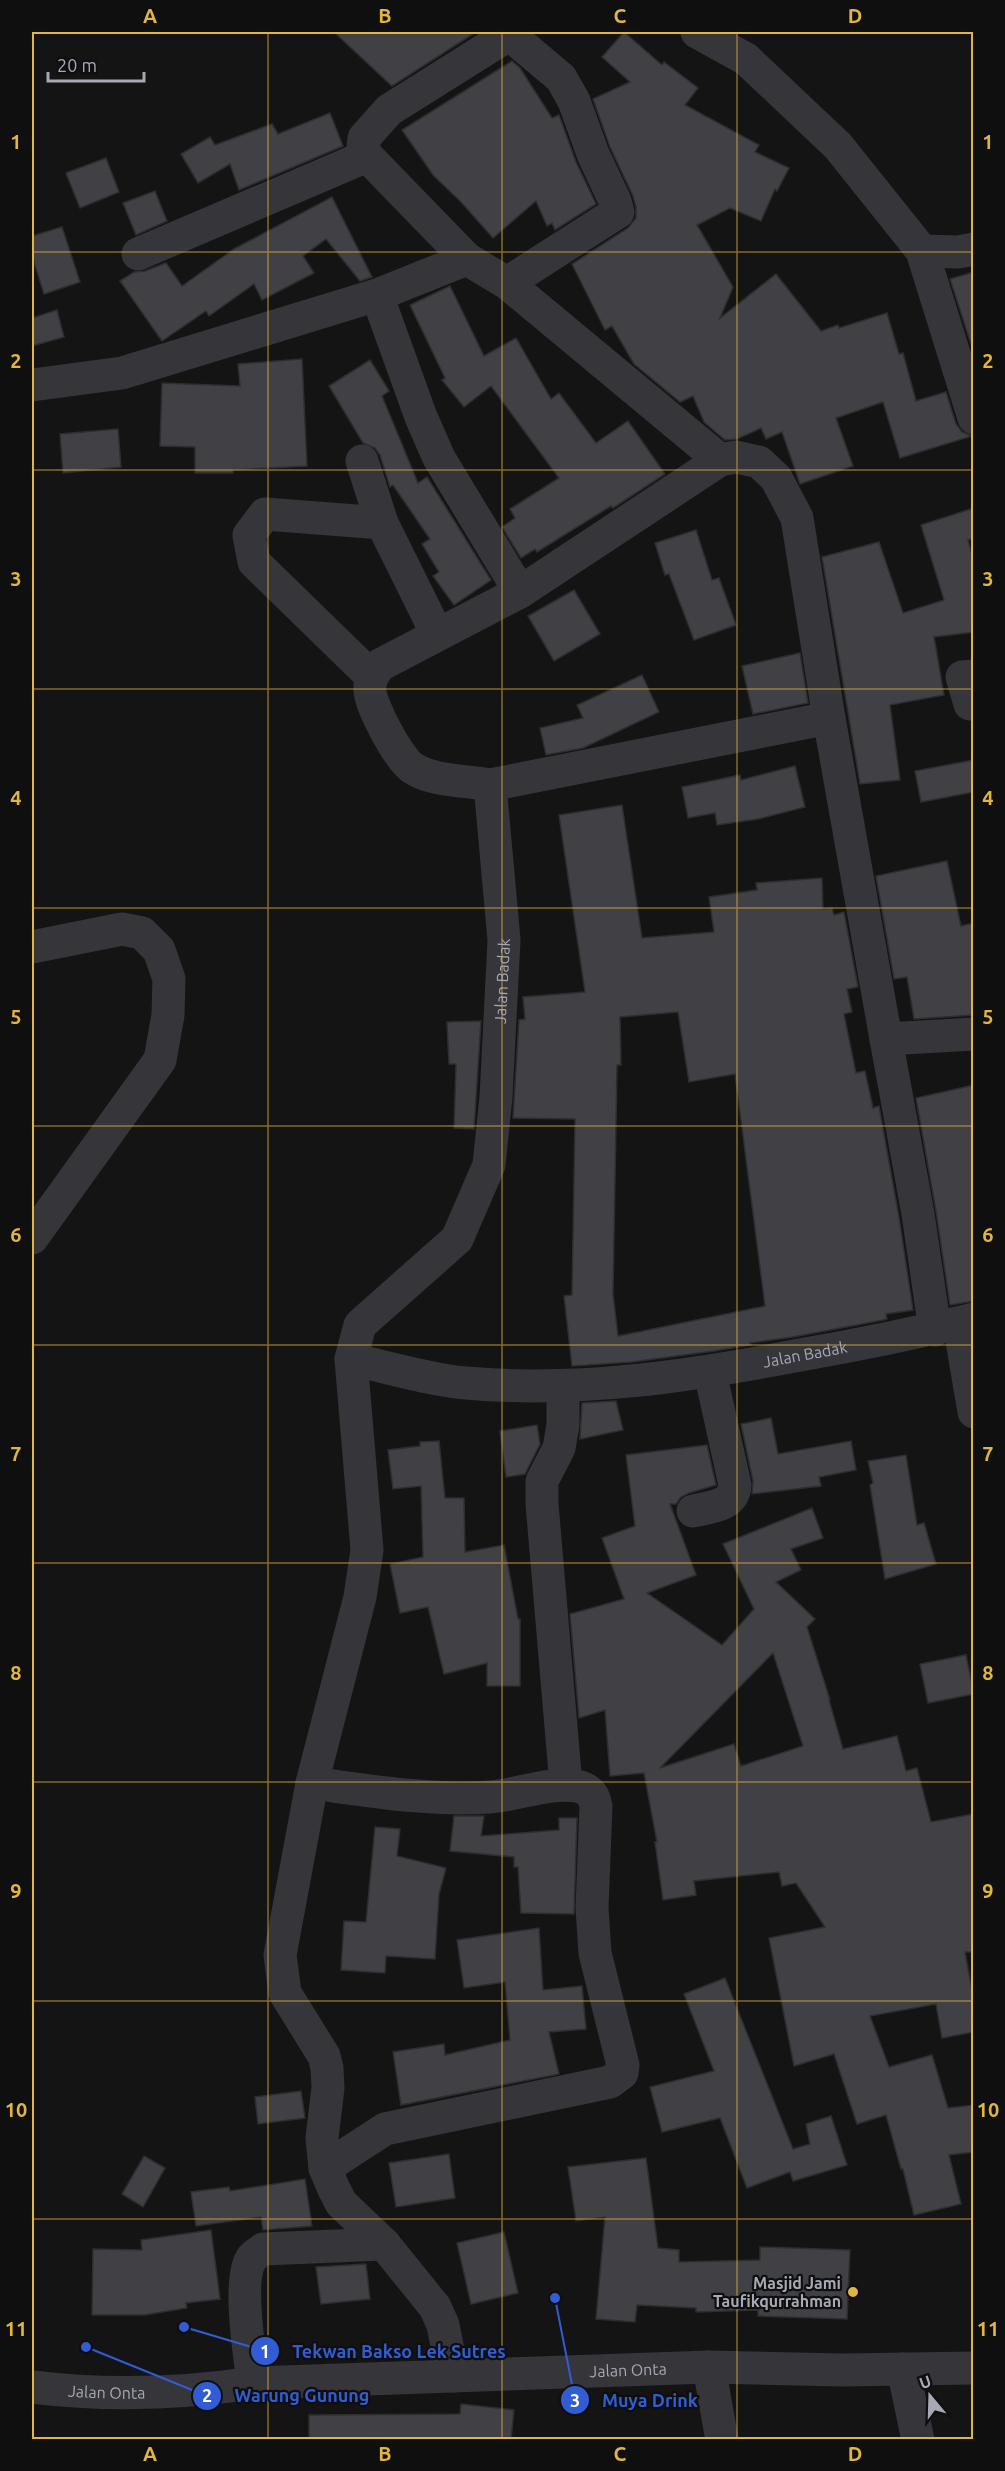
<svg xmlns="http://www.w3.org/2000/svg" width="1005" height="2471" font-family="Ubuntu,sans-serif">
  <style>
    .building { fill: #414145; stroke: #2e2e31; stroke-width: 1.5; fill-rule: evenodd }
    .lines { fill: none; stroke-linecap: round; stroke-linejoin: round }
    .minor { stroke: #35353a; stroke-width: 33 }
    .grid { fill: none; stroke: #e0b540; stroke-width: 1.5; stroke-opacity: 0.55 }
    .poi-dot { fill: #e0b540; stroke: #0f0f10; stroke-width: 2 }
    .labels { text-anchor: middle; stroke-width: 4.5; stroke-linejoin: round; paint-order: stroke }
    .street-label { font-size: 16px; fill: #a7aab4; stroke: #0f0f10 }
    .poi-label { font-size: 16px; font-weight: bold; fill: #a7aab4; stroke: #0f0f10; text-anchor: end }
    .leader { fill: none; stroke: #325cd3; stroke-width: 2 }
    .callout-dot { fill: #325cd3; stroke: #0f0f10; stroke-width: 2 }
    .mark-label { font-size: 18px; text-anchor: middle; font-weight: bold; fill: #fff }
    .callout-label { font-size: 18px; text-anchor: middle; font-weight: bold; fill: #325cd3; stroke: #0f0f10; stroke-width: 4.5; stroke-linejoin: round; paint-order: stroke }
    .neatline { fill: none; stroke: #e0b540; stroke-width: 2 }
    .grid-label { font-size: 20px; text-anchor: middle; font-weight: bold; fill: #e0b540 }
  </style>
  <rect width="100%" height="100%" fill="#141415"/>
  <!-- building -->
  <g class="building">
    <polygon points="334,32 476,32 392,86"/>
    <polygon points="624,32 662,65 664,62 698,88 685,105 759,145 755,152 789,168 777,191 775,189 761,221 730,208 697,225 733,287 720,318 776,274 821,331 838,325 839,328 887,313 899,354 903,353 916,401 946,392 956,424 962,432 972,436 900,458 883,402 836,418 853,466 800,484 782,432 766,439 761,428 737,439 725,440 704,422 693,396 680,402 634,364 612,326 605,330 572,264 628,228 636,218 636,207 633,196 610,147 593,99 630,82 602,57"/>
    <polygon points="512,61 520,68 552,118 559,115 576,162 596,204 555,230 552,223 547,226 536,201 493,238 461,202 433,175 402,130"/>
    <polygon points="330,113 343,146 239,190 230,164 198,183 181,154 210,137 215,145 272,124 278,134"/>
    <polygon points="106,158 119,192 80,208 66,173"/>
    <polygon points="155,191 167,221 136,235 123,203"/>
    <polygon points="332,197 372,277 360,281 326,239 303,256 314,273 262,300 254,284 209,316 206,311 162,341 120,281 134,272 145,271 166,263 182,286 234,249"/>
    <polygon points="62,227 80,282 44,294 32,256 32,236"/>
    <polygon points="974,272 974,353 950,279"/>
    <polygon points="450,286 484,356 516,338 551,399 559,393 596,443 628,421 665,474 613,508 611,506 537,552 535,549 521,558 502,527 515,518 510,509 559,478 491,386 464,407 442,380 445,378 410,305"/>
    <polygon points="57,310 64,337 32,346 32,318"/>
    <polygon points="302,359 307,466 233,470 233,473 195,473 195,447 160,446 162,383 240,386 238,364"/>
    <polygon points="370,360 389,391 382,396 418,483 427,477 491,580 454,605 433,576 439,572 422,544 430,539 393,485 390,487 380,455 375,448 363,443 329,386"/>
    <polygon points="118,429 121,467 63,473 60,434"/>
    <polygon points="974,508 974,538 968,540 974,563 974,632 934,637 944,695 890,705 900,780 860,784 822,557 879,542 903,613 944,600 921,525"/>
    <polygon points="696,530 712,580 719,578 736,625 694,640 669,574 665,575 655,543"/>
    <polygon points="574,590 600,634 554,661 528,616"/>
    <polygon points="800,653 808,703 753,714 742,666"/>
    <polygon points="642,675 659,712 583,748 546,755 540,728 583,718 577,705"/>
    <polygon points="974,760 974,792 921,802 915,771"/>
    <polygon points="795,766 805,807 758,819 717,825 715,813 688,818 682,787 740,775 741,780"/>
    <path d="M622,805l20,133 72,-6 -5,-35 48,-7 -1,-7 66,-5 1,31 9,-1 2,7 10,-3 14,75 -11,2 5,23 -8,2 12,59 9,-2 8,37 6,-2 20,111 14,93 -27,4 1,5 -4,1 -90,17 -43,6 1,2 -37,6 -82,11 -60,4 -8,-70 8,-1 3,-176 -62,-1 6,-98 6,-1 -2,-22 62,-5 -26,-177zM678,1012l11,70 46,-8 30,232 -147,30 -5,-42 4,-229h4l-1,-48z"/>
    <polygon points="947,861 961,926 974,923 974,1015 914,1019 907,977 894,979 876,876"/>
    <polygon points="481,1021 474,1129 454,1128 456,1064 449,1064 447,1022"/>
    <polygon points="974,1085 974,1301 950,1305 936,1211 916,1098"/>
    <polygon points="616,1401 623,1430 580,1439 582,1403"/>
    <polygon points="771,1418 778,1454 851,1441 856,1470 819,1477 821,1486 752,1494 753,1481 741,1424"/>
    <polygon points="537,1425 540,1444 525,1474 506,1477 500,1431"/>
    <polygon points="439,1441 445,1498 464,1498 465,1552 504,1545 518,1619 520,1619 520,1686 487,1686 487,1663 444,1674 428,1607 400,1613 390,1564 423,1557 421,1486 393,1489 388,1450 420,1446 420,1442"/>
    <path d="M707,1445l9,40 -27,8 -8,4 -5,7h-6l26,71 -49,18 75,52 32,-36 -31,-65 89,-36 11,30 -32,11 10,21 -25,12 39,37 -8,8 23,73h-1l14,49 54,-13 9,35 11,-3 14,54 43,-8v138h-9l9,49v31l-32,6 -6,-34 -66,12 19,51 43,-12 16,53 26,-3v47l-25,3 12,49 -47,11 -11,-46h-2l-15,-54 -29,9 -23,-70 -40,12 -25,-128 56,-11 -29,-44 -14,3 -3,-14 -85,9 2,14 -33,5 -8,-58h2l-13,-69 -34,3 -5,-66 -26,8 -9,-104 54,-15 -22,-61 33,-12 -9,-71zM773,1653l30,93 -62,20 -7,-22 -74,24z"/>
    <polygon points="906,1455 917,1525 924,1523 936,1564 885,1579 870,1485 873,1483 868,1461"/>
    <polygon points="966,1655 974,1694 928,1703 920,1664"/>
    <polygon points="454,1816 484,1816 481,1836 559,1830 559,1818 577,1818 574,1914 521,1913 518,1867 514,1867 514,1857 450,1851"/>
    <polygon points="375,1827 400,1829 397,1856 446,1868 439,1894 435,1959 386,1956 385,1973 341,1970 344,1921 366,1922"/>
    <polygon points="539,1928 543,1990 582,1986 586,2029 549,2032 559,2074 401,2105 393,2052 444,2044 445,2055 510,2040 505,1982 464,1988 457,1940"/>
    <polygon points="725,1978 793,2149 810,2144 806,2124 831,2116 847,2165 793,2181 790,2172 747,2188 720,2118 662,2132 650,2087 714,2071 684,1994"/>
    <polygon points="301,2091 305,2118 258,2124 255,2097"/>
    <polygon points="449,2154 455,2198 396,2207 389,2163"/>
    <polygon points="144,2156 165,2168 143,2207 122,2194"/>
    <polygon points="646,2158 658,2248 679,2250 679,2262 760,2260 760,2247 850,2250 847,2319 758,2316 758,2310 696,2312 696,2308 637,2305 635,2322 596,2319 605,2217 576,2221 568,2167"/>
    <polygon points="305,2179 312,2226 263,2230 261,2217 196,2226 191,2192 229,2187 230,2191"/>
    <polygon points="211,2230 220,2299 186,2303 187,2308 144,2315 92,2315 93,2249 142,2250 141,2240"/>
    <polygon points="504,2232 518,2293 471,2304 457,2243"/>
    <polygon points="366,2264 370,2299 321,2304 316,2267"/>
    <polygon points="461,2404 514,2410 511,2439 309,2439 309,2415 460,2414"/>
  </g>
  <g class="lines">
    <!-- minor -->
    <g class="minor">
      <polyline points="513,32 389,110 364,138 363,147 367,156 467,259 507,283 720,460 736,457 759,462 776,478 797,518 829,718 886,1039"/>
      <polyline points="697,32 746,59 838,146 922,251 958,252 974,249"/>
      <polyline points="922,251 974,418"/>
      <polyline points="138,254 367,156"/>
      <polyline points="507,283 618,212 615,201 593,154 574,101 561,78 510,35"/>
      <polyline points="377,295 421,417 439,458 520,592"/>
      <polyline points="32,385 122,373 377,295 467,259"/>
      <polyline points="362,461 382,523 437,634"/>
      <polyline points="372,677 254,562 249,535 265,514 382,523"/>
      <polyline points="970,704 962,677 974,676"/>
      <polyline points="490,785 829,718"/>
      <polyline points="32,947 122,929 142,933 159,950 169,979 168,1015 160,1060 32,1238"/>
      <polyline points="959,1323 974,1412"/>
      <polyline points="935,1330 918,1214 886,1039 974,1034"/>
      <path id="s1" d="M351,1359c36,8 79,21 115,24 113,10 224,-7 334,-28 58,-10 116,-22 174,-36"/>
      <polyline points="563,1386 563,1425 559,1448 542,1481 542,1504 566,1785"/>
      <path d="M693,1511c18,-4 41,-5 42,-26l-25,-113"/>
      <path d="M312,1783c59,8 118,18 178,14 27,-2 58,-15 86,-11 12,2 18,8 20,20l-4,102 3,45 28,112 -1,8 -12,9 -225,47 -60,39"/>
      <polyline points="709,2367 722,2440"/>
      <polyline points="903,2369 918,2440"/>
      <path id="s2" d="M453,2376l-10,-51 -8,-18 -51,-63 -43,-41 -8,-16 -8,-19 -3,-30 6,-50 -1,-20 -3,-12 -39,-63 -5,-38 32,-172 48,-186 7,-47 -16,-191 9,-34 97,-86 32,-74 7,-68 8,-157 -14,-155c-25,-5 -54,-3 -76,-16 -14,-7 -44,-64 -44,-79 -1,-10 4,-17 10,-25l140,-73 200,-132"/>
      <path d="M253,2383c-3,-25 -16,-106 -1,-125 2,-3 8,-6 11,-9l121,-5"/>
      <path id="s3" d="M32,2387c74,9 147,7 221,-4l456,-16 133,3 132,-2"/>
    </g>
  </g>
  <!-- grid -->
  <path class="grid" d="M268,32v2408M502,32v2408M737,32v2408M32,252h942M32,470h942M32,689h942M32,908h942M32,1126h942M32,1345h942M32,1563h942M32,1782h942M32,2001h942M32,2219h942"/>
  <!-- markers -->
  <circle class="poi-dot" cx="853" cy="2292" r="6"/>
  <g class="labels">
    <!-- street labels -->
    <g class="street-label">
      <text dy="6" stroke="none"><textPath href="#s2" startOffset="1512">Jalan Badak</textPath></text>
      <text dy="6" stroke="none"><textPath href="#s1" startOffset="459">Jalan Badak</textPath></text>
      <text dy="6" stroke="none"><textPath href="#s3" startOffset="597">Jalan Onta</textPath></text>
      <text dy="6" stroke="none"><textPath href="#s3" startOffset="75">Jalan Onta</textPath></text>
    </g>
    <!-- poi labels -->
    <g class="poi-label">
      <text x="841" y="2289">Masjid Jami<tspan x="841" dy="18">Taufikqurrahman</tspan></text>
    </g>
  </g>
  <!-- callouts -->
  <path class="leader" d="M184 2327L265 2351M86 2347L207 2396M555 2298L575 2400"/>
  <g class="callout-dot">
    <circle cx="184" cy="2327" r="6"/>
    <circle cx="86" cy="2347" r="6"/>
    <circle cx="555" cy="2298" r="6"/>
    <circle cx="265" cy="2351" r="15"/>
    <circle cx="207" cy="2396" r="15"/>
    <circle cx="575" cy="2400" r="15"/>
  </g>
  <g class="mark-label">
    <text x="265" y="2358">1</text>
    <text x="207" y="2402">2</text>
    <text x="575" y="2407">3</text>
  </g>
  <g class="callout-label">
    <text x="399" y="2358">Tekwan Bakso Lek Sutres</text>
    <text x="302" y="2402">Warung Gunung</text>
    <text x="650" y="2407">Muya Drink</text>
  </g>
  <!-- border -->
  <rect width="1005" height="2471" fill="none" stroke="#0f0f10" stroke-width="66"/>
  <!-- north arrow -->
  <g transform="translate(930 2396) rotate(341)" stroke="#0f0f10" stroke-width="4.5" paint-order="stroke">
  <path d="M0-4.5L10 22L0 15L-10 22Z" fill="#a7aab4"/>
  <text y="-9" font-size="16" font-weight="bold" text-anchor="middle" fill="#a7aab4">U</text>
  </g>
  <!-- scale -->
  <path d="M48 72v9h96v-9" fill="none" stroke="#a7aab4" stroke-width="3"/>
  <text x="57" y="72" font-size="18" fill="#a7aab4" stroke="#0f0f10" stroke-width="4.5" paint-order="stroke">20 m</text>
  <rect x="33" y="33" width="939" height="2405" class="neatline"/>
  <g class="grid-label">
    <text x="150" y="23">A</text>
    <text x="385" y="23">B</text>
    <text x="620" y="23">C</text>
    <text x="855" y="23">D</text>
    <text x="16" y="149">1</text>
    <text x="988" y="149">1</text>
    <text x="16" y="368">2</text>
    <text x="988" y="368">2</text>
    <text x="16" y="586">3</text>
    <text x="988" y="586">3</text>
    <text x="16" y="805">4</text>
    <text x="988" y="805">4</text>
    <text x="16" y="1024">5</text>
    <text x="988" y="1024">5</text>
    <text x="16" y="1242">6</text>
    <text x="988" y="1242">6</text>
    <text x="16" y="1461">7</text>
    <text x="988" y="1461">7</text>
    <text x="16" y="1680">8</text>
    <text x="988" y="1680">8</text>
    <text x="16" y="1898">9</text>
    <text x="988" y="1898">9</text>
    <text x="16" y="2117">10</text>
    <text x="988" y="2117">10</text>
    <text x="16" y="2336">11</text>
    <text x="988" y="2336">11</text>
    <text x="150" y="2461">A</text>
    <text x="385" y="2461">B</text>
    <text x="620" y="2461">C</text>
    <text x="855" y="2461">D</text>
  </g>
</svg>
